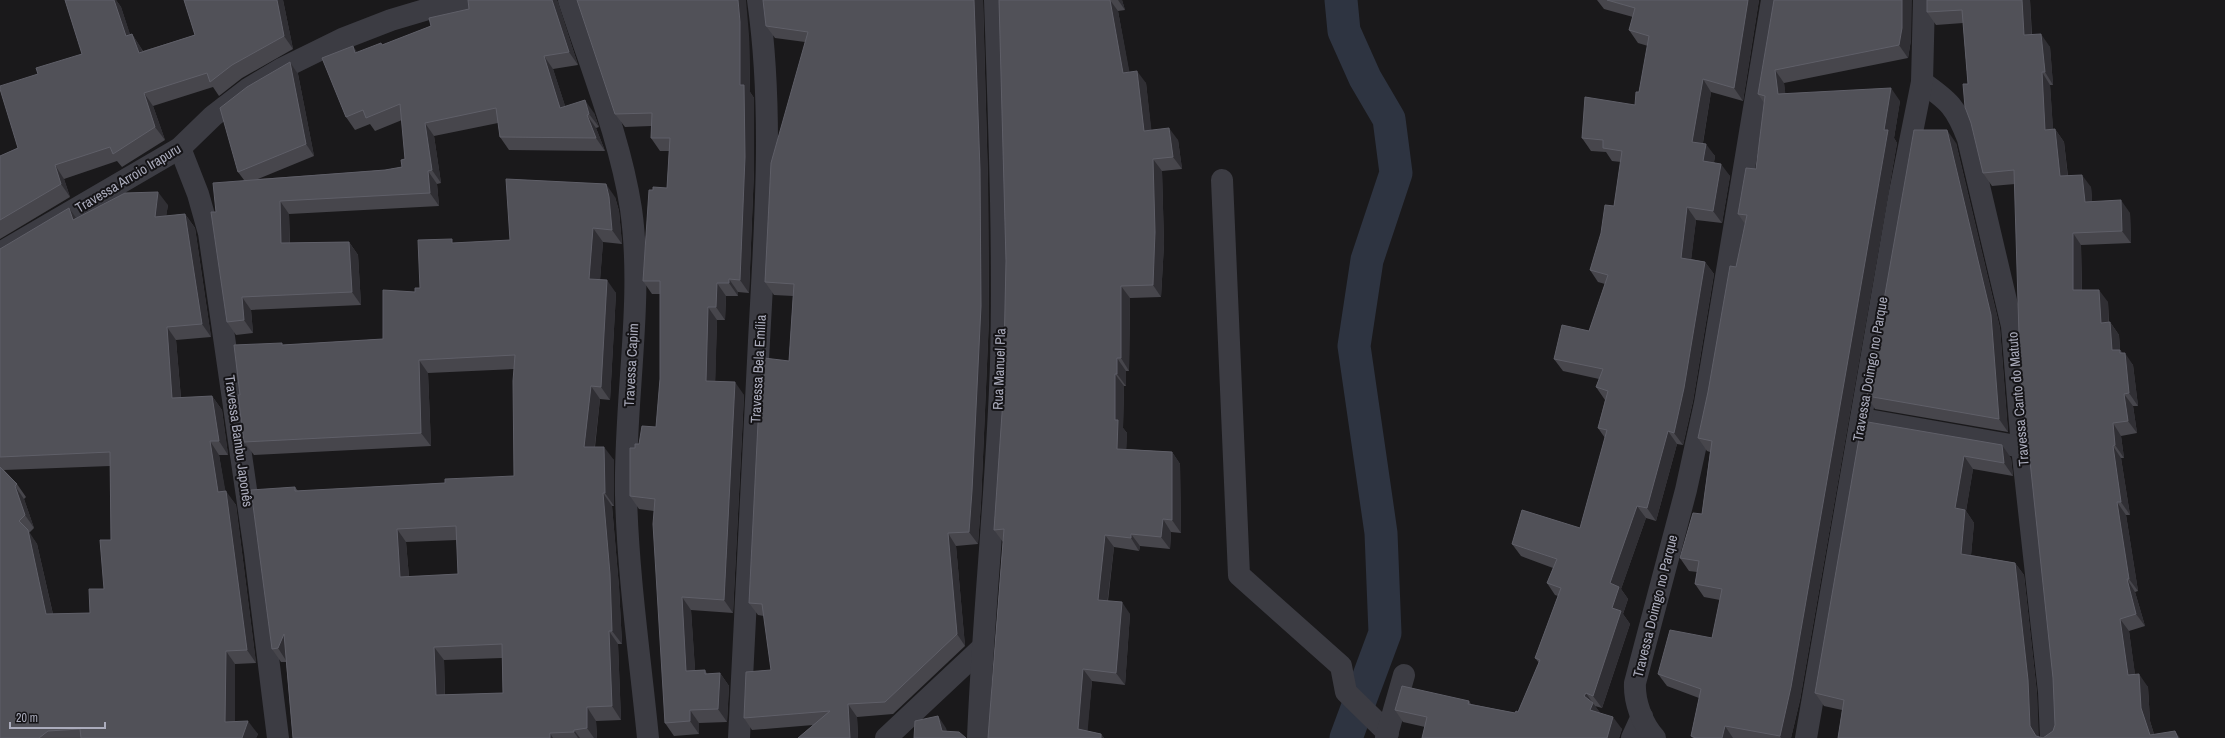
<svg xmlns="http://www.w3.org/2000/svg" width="2225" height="738" font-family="'Archivo Narrow',sans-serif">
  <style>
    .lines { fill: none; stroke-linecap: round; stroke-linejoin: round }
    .canal { stroke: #2e3441; stroke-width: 33 }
    .minor { stroke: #3c3c43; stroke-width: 22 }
    .wall { fill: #47464c; fill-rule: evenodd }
    .shaded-wall { fill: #302f34 }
    .building { fill: #515158; stroke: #5f5f68; fill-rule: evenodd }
    .labels { text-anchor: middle; stroke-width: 4; stroke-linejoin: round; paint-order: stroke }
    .street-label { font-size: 14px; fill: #abacbc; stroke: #151417 }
  </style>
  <rect width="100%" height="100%" fill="#1a191b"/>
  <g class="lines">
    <!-- canal -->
    <polyline class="canal" points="1341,0 1344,31 1365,78 1389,119 1396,173 1367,260 1354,346 1381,533 1385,633 1346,738"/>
    <!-- minor -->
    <g class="minor">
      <path d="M569,0c22,68 51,138 62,209 13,93 -7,192 -5,286 2,81 14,162 22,243"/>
      <path d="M1922,82c27,19 34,25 46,57l44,187 10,121 27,245 2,46"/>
      <polyline points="180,148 198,194 209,233 255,552 278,738"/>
      <polyline points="1222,180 1239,575 1341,666 1346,692 1388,733"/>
      <polyline points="0,253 180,148 213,116 248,89 283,68 342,39 391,20 445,4 467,0"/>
      <polyline points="1862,419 2022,447"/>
      <path d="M739,738c7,-132 13,-265 20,-397 6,-113 15,-229 -1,-341"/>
      <polyline points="886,738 982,648"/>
      <path d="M978,738c5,-125 19,-249 23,-374 3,-121 -2,-243 -6,-364"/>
      <polyline points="1386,738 1404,675"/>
      <polyline points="1632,738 1642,716"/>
      <path d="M1655,738c-13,-14 -21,-37 -20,-55l51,-193 19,-87 67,-403"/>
      <polyline points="1806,738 1899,197 1922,82 1924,0"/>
    </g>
  </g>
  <!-- wall -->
  <g class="wall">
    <polygon points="65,0 116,0 121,7 130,35 132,34 141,48 143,51 195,35 184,0 283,0 293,49 242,78 219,96 213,87 153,106 165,140 122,167 117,161 64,179 70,197 0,239 0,156 18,148 38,74 82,54"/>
    <polygon points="468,0 557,0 578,65 553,69 565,106 594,113 599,127 596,128 605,151 509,150 500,137 498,123 434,136 441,183 437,184 439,206 289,214 290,243 349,242 358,255 361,305 251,310 253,333 236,335 227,322 216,212 244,180 238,172 290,62 298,74 314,156 258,179 385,170 402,167 405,159 402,120 375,131 370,124 355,130 346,117 357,53 383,45 431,26 469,9"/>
    <polygon points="983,0 988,182 989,318 981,503 978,544 956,546 965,646 893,714 857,717 858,738 798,738 813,725 752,730 744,718 771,670 764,616 758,615 749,603 789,361 793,296 774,295 765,282 805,42 775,38 766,26"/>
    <polygon points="999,0 1122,0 1125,10 1118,11 1129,72 1146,83 1151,130 1178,140 1182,169 1162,171 1164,244 1161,297 1130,298 1129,371 1126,371 1126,386 1124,386 1123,428 1127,433 1126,449 1172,452 1180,464 1181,533 1171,532 1170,549 1140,546 1139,551 1114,547 1108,601 1130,614 1125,685 1092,681 1087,731 1101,734 1104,738 988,738 1003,542 994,530 1003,399 1006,261"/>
    <polygon points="1597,0 1759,0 1743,101 1711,92 1703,143 1715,156 1714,162 1730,176 1722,223 1696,220 1691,259 1705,262 1714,274 1693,401 1683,445 1677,444 1656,521 1646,518 1621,589 1628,599 1623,614 1630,624 1602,708 1595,706 1600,713 1622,729 1619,738 1422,738 1425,727 1403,722 1395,710 1469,701 1471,704 1515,713 1518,712 1539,663 1535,658 1558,596 1555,595 1547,583 1553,568 1521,556 1512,544 1580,528 1605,438 1598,428 1605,400 1596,387 1599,379 1563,371 1554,359 1589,331 1605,284 1598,282 1590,270 1614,206 1621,162 1612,161 1606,152 1591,151 1582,138 1635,105 1639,92 1648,46 1638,43 1629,30 1633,17 1604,9"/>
    <polygon points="1774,0 1911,40 1908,58 1784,83 1785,93 1900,101 1894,138 1897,143 1800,700 1791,738 1693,738 1691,736 1699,698 1667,686 1658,674 1712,638 1720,600 1704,597 1695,584 1697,572 1689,571 1680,558 1702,514 1710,452 1707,451 1698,438 1736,267 1745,224 1738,214 1756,169 1764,103 1758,94"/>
    <polygon points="1927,0 2030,0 2032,35 2050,47 2053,85 2050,85 2053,130 2055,129 2064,142 2068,176 2091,187 2092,201 2130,213 2131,243 2081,245 2082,290 2108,302 2109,322 2110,322 2119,335 2120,350 2133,365 2138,406 2133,406 2137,433 2121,436 2124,458 2121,458 2130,515 2126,515 2138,591 2135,592 2145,626 2129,631 2135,675 2148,687 2150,721 2154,734 2180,738 1838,738 1842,710 1824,706 1815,693 1862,421 2011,458 2013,476 1973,469 1966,511 1974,523 1971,555 2015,563 2024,575 2037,693 2038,737 2043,738 2053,731 2055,725 2053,678 2015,184 1992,186 1983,173 1968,84 1963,23 1936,25 1927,12"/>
    <polygon points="749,35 750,92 754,98 754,170 749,293 738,292 738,296 726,296 725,320 717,320 715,381 744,395 733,613 691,610 695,670 705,670 707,674 720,673 729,686 727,722 699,723 699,734 674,736 665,723 654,511 639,509 630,496 635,448 656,427 660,379 660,294 652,294 643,281 653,190 667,188 669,151 660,151 651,138 651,126 625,127 615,114"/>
    <polygon points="1956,143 2000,328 2008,432 1875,409 1867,396"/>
    <path d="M615,197l4,14 3,33 -19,-2 -3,38 16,13 -6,107 -10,-1 -5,48 19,13v46h-2l7,81 3,57h-4l3,76 -25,1 1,17h-304l-7,-76h-5l-9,-13 23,-162 3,4 147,-8 69,-7v-107l-86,4 3,73 -177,9 -10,-13 -4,-47 43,-50 100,-6 32,-47 5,-4 34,-45 56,-3zM457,540l1,34 -49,3 -3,-35zM502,658l1,35 -58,2 -1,-35z"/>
    <path d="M168,205l-2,11 19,-2 10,14 16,109 -35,3 5,58 31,-2 10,14 6,45h-9l6,36 11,14 20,158 -21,1v58l23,12 -2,4h-256v-489l76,-31zM110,466l1,74 -7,49 -14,24 -37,1 -16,-70 -8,-11 5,-5 -10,-29 2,-2 -9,-13 -13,-14z"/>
  </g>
  <!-- shaded-wall -->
  <g class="shaded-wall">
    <polygon points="114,0 116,0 121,7 135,49 126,36"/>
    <polygon points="277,0 283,0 293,49 284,36"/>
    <polygon points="552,0 557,0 578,65 569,52"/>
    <polygon points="738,0 746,0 749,35 750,92 754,98 754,170 749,293 740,280 740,85"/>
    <polygon points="974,0 983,0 988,182 989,318 981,503 978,544 969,532"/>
    <polygon points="1110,0 1118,11 1132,85 1123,73"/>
    <polygon points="1118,0 1122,0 1125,10"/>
    <polygon points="1748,0 1759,0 1743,101 1734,88"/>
    <polygon points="1902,0 1912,0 1911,40 1908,58 1899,45"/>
    <polygon points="2022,0 2030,0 2032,48 2024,35"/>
    <polygon points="132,34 141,48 148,66 139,53"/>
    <polygon points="2041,34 2050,47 2053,85 2045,72"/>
    <polygon points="353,46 362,59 355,53"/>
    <polygon points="544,56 553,69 570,121 560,108"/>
    <polygon points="290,62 298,74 314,156 306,144"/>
    <polygon points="1775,70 1784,83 1787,106 1778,94"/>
    <polygon points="1137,71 1146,83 1153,143 1144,131"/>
    <polygon points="2042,72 2050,85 2054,143 2045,130"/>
    <polygon points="1703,79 1711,92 1701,154 1692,142"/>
    <polygon points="1891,88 1900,101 1894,138 1897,143 1800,700 1791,738 1781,738 1780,736 1884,130"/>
    <polygon points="144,93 153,106 165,140 155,127"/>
    <polygon points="585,100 594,113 599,127 589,114"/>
    <polygon points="587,115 596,128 605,151 596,138"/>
    <polygon points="425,123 434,136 441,183 432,170"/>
    <polygon points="1169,128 1178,140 1182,169 1173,157"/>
    <polygon points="2055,129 2064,142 2069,189 2060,176"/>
    <polygon points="1947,130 1956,143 2000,328 2008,432 1999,419"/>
    <polygon points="1706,144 1715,156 1712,173 1703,161"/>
    <polygon points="1153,159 1162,171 1164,244 1161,297 1153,285"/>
    <polygon points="1721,164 1730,176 1722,223 1713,211"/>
    <polygon points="55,165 64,179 70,197 61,184"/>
    <polygon points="428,171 437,184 439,206 430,193"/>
    <polygon points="2082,175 2091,187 2093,214 2085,202"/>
    <polygon points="606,184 615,197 619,211 622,244 612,230"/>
    <polygon points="158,192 168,205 164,230 155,217"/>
    <polygon points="2121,200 2130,213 2131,243 2122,231"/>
    <polygon points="280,201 289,214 290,256 281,243"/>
    <polygon points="1687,207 1696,220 1690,270 1681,258"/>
    <polygon points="69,208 79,222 73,220"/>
    <polygon points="185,214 195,228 211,337 202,324"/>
    <polygon points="593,228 603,242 599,293 589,279"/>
    <polygon points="2073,233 2081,245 2082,302 2073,290"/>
    <polygon points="349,242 358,255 361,305 352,292"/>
    <polygon points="1705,262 1714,274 1693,401 1683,445 1674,433"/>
    <polygon points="729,279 738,292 738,296 729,283"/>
    <polygon points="607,280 616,293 610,400 601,387"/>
    <polygon points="717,283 726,296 725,320 716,307"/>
    <polygon points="1121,286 1130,298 1129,371 1121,358"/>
    <polygon points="2099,290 2108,302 2109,336 2101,323"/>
    <polygon points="242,297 251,310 253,333 244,320"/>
    <polygon points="708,307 717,320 715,394 706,381"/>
    <polygon points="2110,322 2119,335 2120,350 2125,357 2125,353 2133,365 2138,406 2129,393 2112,350"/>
    <polygon points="167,327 176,340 182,412 172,398"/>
    <polygon points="1117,358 1126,371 1126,386 1117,374"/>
    <polygon points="419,360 428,373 431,446 421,433"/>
    <polygon points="1115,374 1124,386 1123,428 1127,433 1126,461 1117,449 1115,420"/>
    <polygon points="735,382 744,395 733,613 724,600"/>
    <polygon points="591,386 600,399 593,460 584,447"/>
    <polygon points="2124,394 2133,406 2137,433 2128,421"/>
    <polygon points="212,396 222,410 228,455 219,441"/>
    <polygon points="2113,423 2121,436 2124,458 2115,445"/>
    <polygon points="1668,431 1677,444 1656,521 1647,508"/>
    <polygon points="210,441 219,455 228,505 218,492"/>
    <polygon points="2002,445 2011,458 2013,476 2004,463"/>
    <polygon points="2113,446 2121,458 2130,515 2121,502"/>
    <polygon points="604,447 614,460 614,506 605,493"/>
    <polygon points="1172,452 1180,464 1181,533 1172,520"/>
    <polygon points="1964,456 1973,469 1966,511 1974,523 1970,566 1961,554 1955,508"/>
    <polygon points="15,486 24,499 34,528 25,515"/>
    <polygon points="226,491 236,505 256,663 247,650"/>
    <polygon points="603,493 612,506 619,587 622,644 612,631"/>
    <polygon points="2117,502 2126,515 2138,591 2129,579"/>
    <polygon points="1637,506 1646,518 1621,589 1628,599 1623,614 1630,624 1602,708 1593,696 1612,608 1610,583"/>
    <polygon points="1163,519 1171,532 1170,549 1161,537"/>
    <polygon points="397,529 406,542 410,590 400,577"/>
    <polygon points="28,530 37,544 56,628 46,614"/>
    <polygon points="948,533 956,546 965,646 957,634"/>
    <polygon points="1131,534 1140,546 1139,551 1131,538"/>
    <polygon points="1105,535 1114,547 1106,612 1098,600"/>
    <polygon points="2015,563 2024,575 2037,693 2039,738 2037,738 2030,726"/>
    <polygon points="2127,579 2135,592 2145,626 2136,614"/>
    <polygon points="682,597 691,610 696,684 686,671"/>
    <polygon points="1122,602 1130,614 1125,685 1116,673"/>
    <polygon points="2120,619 2129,631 2137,688 2128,675"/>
    <polygon points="609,631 618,644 621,720 612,706"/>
    <polygon points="284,634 287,662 278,648"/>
    <polygon points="434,647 444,660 445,709 436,695"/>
    <polygon points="226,651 235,664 235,736 225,722"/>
    <polygon points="1083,669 1092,681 1087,738 1078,729"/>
    <polygon points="720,673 729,686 727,722 718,709"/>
    <polygon points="2139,674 2148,687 2150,721 2155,738 2150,735 2141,708"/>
    <polygon points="1586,693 1593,703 1602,715 1590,710 1584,696"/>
    <polygon points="848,704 857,717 858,738 850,738"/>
    <polygon points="587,707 596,721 597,738 594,738 587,728"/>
    <polygon points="690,710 699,723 699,734 690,721"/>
    <polygon points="938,716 946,728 949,738 942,731"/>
    <polygon points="1613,717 1622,729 1619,738 1607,738"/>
    <polygon points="248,721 258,734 256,738 242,738"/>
    <polygon points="1725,726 1733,738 1722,738"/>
    <polygon points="574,730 580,738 578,738 574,732"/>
    <polygon points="2175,731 2180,738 2178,738"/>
    <polygon points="550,733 553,738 550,738"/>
    <polygon points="1101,734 1104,738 1101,738"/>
  </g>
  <!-- building -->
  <g class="building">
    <polygon points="65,0 114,0 126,36 132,34 139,53 195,35 184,0 277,0 284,36 232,65 210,82 207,73 144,93 155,127 113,154 110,147 55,165 61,184 0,220 0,156 18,148 0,89 0,86 38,74 36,68 82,54"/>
    <polygon points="468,0 552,0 569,52 544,56 560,108 585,100 589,114 587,115 596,138 500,137 496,108 425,123 432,170 428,171 430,193 280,201 281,243 349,242 352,292 242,297 244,320 227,322 211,212 216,212 213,183 385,170 402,167 401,160 405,159 400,104 366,118 363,110 346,117 322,58 353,46 355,53 381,43 382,45 431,26 429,18 469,9"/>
    <polygon points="577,0 738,0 740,22 740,85 744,85 745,157 740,280 729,279 729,283 717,283 716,307 708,307 706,381 735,382 724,600 682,597 686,671 705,670 705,674 720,673 718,709 690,710 690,721 665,723 653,524 655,499 630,496 630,448 635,448 635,444 639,444 642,426 656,427 660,379 660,281 643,281 649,190 653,190 653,187 667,188 670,138 651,138 652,113 615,114"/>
    <polygon points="763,0 974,0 980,170 981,306 972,491 969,532 948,533 957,634 885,702 848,704 850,738 798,738 830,711 744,718 746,672 771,670 762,604 749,603 760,383 764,358 789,361 794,284 765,282 771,163 808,32 766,26"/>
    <polygon points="999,0 1110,0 1123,73 1137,71 1144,131 1169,128 1173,157 1153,159 1155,232 1153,285 1121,286 1121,358 1117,358 1117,374 1115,374 1115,420 1118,420 1117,449 1172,452 1172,520 1163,519 1161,537 1131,534 1131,538 1105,535 1098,600 1122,602 1116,673 1083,669 1078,729 1101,734 1101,738 988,738 1004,529 994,530 1003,399 1006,261"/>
    <polygon points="1607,0 1748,0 1734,88 1703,79 1692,142 1706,144 1703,161 1721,164 1713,211 1687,207 1681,258 1705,262 1684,388 1674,433 1668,431 1647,508 1637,506 1610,583 1619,587 1612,608 1621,611 1593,696 1586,693 1584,696 1593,703 1590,710 1613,717 1607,738 1422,738 1427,717 1395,710 1402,686 1469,701 1468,704 1515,713 1516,711 1518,712 1540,660 1535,658 1561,588 1547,583 1557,559 1512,544 1522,510 1580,528 1607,430 1598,428 1608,391 1596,387 1603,369 1554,359 1562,325 1589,331 1608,275 1590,270 1601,233 1605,205 1614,206 1622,151 1603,148 1603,140 1582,138 1585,97 1635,105 1636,92 1639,92 1649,36 1629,30 1635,8"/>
    <polygon points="1774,0 1902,0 1902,28 1899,45 1775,70 1778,94 1891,88 1884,130 1888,130 1791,687 1780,736 1725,726 1722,738 1696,738 1691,736 1701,689 1658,674 1670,630 1712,638 1722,589 1695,584 1699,561 1680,558 1693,513 1702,514 1712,441 1698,438 1708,392 1730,266 1736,267 1747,215 1738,214 1746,168 1756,169 1765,96 1758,94"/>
    <polygon points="1927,0 2022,0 2024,35 2041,34 2045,72 2042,72 2045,130 2055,129 2060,176 2082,175 2085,202 2121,200 2122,231 2073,233 2073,290 2099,290 2101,323 2110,322 2112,350 2120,350 2120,353 2125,353 2129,393 2124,394 2128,421 2113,423 2115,445 2113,446 2121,502 2117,502 2129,579 2127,579 2136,614 2120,619 2128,675 2139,674 2141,708 2150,735 2175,731 2178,738 1838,738 1844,700 1815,693 1862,421 2002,445 2004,463 1964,456 1955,508 1965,510 1961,554 2015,563 2028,680 2030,726 2036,736 2043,738 2053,731 2055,725 2053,678 2020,367 2014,170 1983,173 1971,123 1965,107 1963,84 1968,84 1962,10 1927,12"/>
    <polygon points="290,62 306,144 238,172 220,108 247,87"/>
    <polygon points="1914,130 1947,130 1991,315 1999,419 1867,396"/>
    <path d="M506,179l100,5 3,13 3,33 -19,-2 -4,51 18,1 -6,107 -10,-1 -7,61h20l1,46h-2l7,81 2,57h-3l3,75 -25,1v21l-13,2v2l-24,1v5h-257l-9,-104 -6,14 -6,1 -21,-159 44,-3v4l150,-8v-4l69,-3 -1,-95 2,-26 -96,5 2,73 -177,9 -6,-47h2l-6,-50 48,-2v2l101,-6v-49l32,2v-4h5l-2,-48 34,-1v4l58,-3zM456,526l2,48 -58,3 -3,-48zM502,644l1,49 -67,2 -2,-48z"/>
    <polygon points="158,192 155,217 185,214 202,324 167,327 172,398 212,396 219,441 210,441 218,492 226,491 247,650 226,651 225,722 248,721 242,738 81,738 80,729 48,731 39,738 0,738 0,467 17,484 15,486 25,515 19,521 28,530 46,614 90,613 89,589 104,589 100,540 111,540 110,452 0,457 0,249 69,208 73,220 125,193"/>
    <polygon points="938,716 942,731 959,732 966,738 914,738 915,721"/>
  </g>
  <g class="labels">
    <!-- street labels -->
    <g class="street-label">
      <text transform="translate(128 178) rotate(-31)" y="5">Travessa Arroio Irapuru</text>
      <text transform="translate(631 365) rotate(-87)" y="5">Travessa Capim</text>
      <text transform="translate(758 369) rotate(-87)" y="5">Travessa Bela Emília</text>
      <text transform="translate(999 369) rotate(-88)" y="5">Rua Manuel Pla</text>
      <text transform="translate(1870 369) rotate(-80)" y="5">Travessa Doimgo no Parque</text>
      <text transform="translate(2018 399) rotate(-95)" y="5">Travessa Canto do Matuto</text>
      <text transform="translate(239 441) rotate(82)" y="5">Travessa Bambu Japonês</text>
      <text transform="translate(1655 606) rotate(-76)" y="5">Travessa Doimgo no Parque</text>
    </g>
  </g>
  <!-- scale -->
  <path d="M10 722v6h95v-6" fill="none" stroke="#abacbc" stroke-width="2"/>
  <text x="16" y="722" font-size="12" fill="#abacbc" stroke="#151417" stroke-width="3" paint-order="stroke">20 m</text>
</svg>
